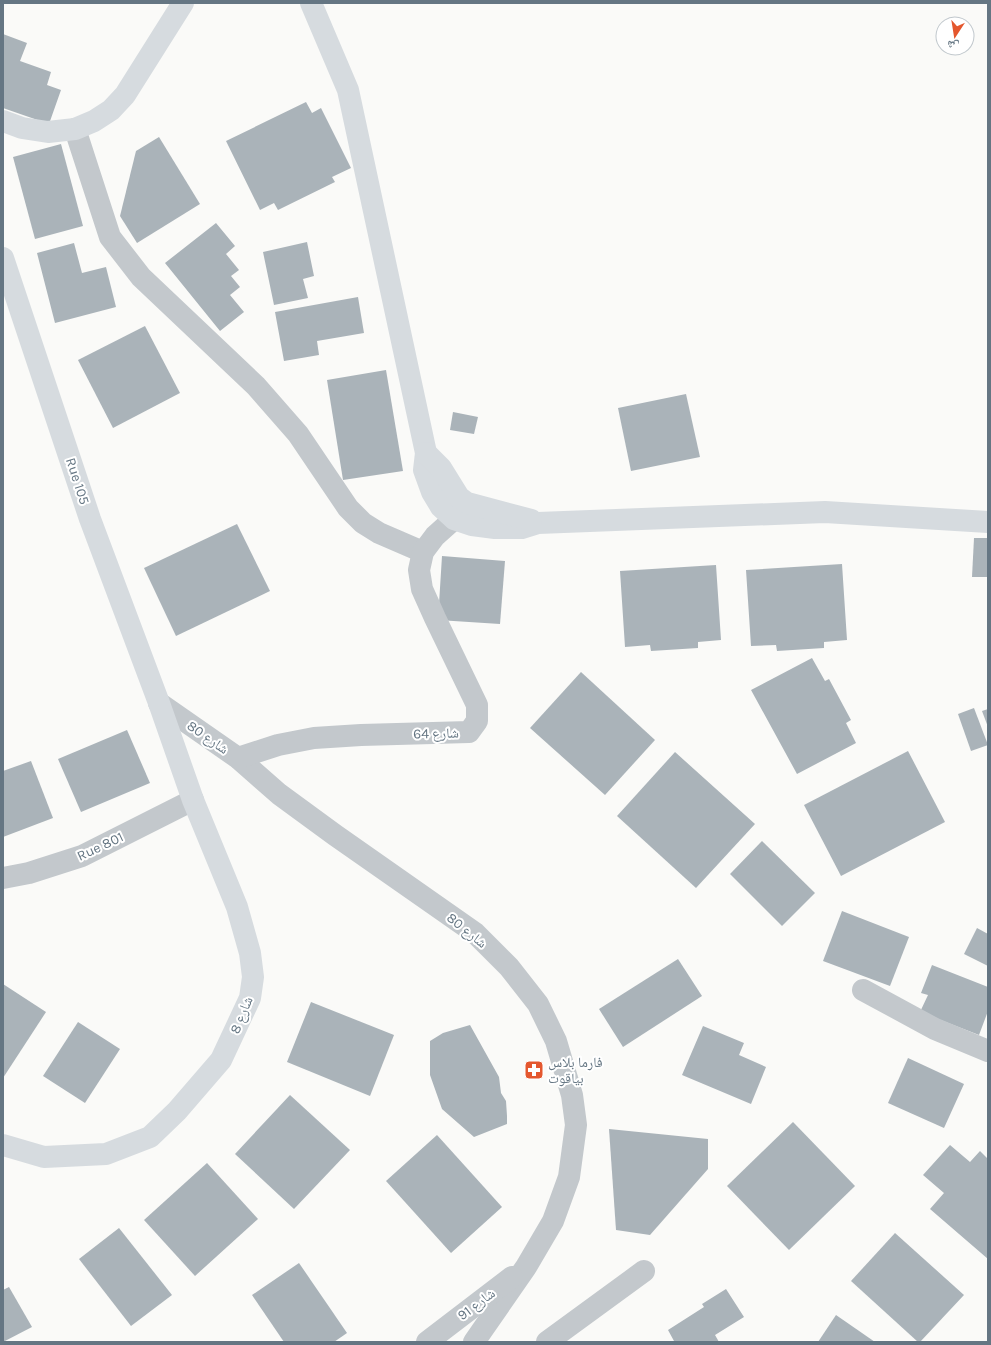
<svg xmlns="http://www.w3.org/2000/svg" width="991" height="1345" font-family="Karla,'Noto Naskh Arabic',sans-serif">
  <style>
    .building { fill: #aab3b9 }
    .lines { fill: none; stroke-linecap: round; stroke-linejoin: round }
    .street { stroke: #c3c8cc; stroke-width: 22 }
    .secondary { stroke: #d6dbdf; stroke-width: 22 }
    .labels { text-anchor: middle; stroke-width: 4; stroke-linejoin: round; paint-order: stroke }
    .street-label { font-size: 14px; fill: #657683; stroke: #fff }
    .poi-label { font-size: 14px; fill: #657683; stroke: #fff; text-anchor: start }
  </style>
  <rect width="100%" height="100%" fill="#fafaf8"/>
  <!-- building -->
  <g class="building">
    <polygon points="3,34 27,43 20,61 51,72 47,85 61,90 49,124 3,108"/>
    <polygon points="306,102 312,113 321,108 351,168 332,177 335,182 278,210 274,203 260,210 226,141"/>
    <polygon points="159,137 200,204 137,243 120,216 136,151"/>
    <polygon points="61,144 83,226 35,239 13,157"/>
    <polygon points="216,223 235,246 226,254 239,270 231,276 240,287 230,295 244,312 220,331 165,263"/>
    <polygon points="307,242 314,276 303,279 308,298 274,305 263,252"/>
    <polygon points="74,243 82,273 106,267 116,307 55,323 37,253"/>
    <polygon points="358,297 364,333 317,341 319,355 284,361 275,312"/>
    <polygon points="145,326 180,393 113,428 78,360"/>
    <polygon points="386,370 403,471 343,480 327,380"/>
    <polygon points="686,394 700,457 631,471 618,408"/>
    <polygon points="453,412 478,417 474,434 450,430"/>
    <polygon points="237,524 270,591 176,636 144,568"/>
    <polygon points="974,538 988,538 988,577 972,577"/>
    <polygon points="442,556 505,561 500,624 438,620"/>
    <polygon points="842,564 847,640 824,642 824,648 777,651 776,645 751,646 746,570"/>
    <polygon points="716,565 721,640 698,642 698,648 651,651 650,645 625,647 620,571"/>
    <polygon points="812,658 825,681 829,679 851,720 846,723 856,743 797,774 751,690"/>
    <polygon points="581,672 655,740 605,795 530,728"/>
    <polygon points="974,708 988,745 971,751 958,714"/>
    <polygon points="988,709 988,727 982,711"/>
    <polygon points="127,730 150,783 81,812 58,759"/>
    <polygon points="908,751 945,822 841,876 804,805"/>
    <polygon points="675,752 755,824 696,888 617,816"/>
    <polygon points="31,761 53,818 3,837 3,771"/>
    <polygon points="762,841 815,893 782,926 730,874"/>
    <polygon points="842,911 909,937 890,986 823,961"/>
    <polygon points="977,928 988,934 988,966 964,954"/>
    <polygon points="678,959 702,996 623,1047 599,1009"/>
    <polygon points="932,965 988,987 988,1011 979,1035 920,1012 928,995 921,993"/>
    <polygon points="3,984 46,1012 3,1078"/>
    <polygon points="311,1002 394,1035 370,1096 287,1062"/>
    <polygon points="78,1022 120,1049 85,1103 43,1076"/>
    <polygon points="470,1025 499,1077 501,1093 506,1101 507,1116 507,1124 474,1137 442,1109 430,1075 430,1041 443,1033"/>
    <polygon points="703,1026 744,1043 739,1055 766,1067 751,1104 682,1075"/>
    <polygon points="908,1058 964,1084 944,1128 888,1103"/>
    <polygon points="290,1095 350,1150 294,1209 235,1154"/>
    <polygon points="793,1122 855,1186 789,1250 727,1186"/>
    <polygon points="609,1129 708,1139 708,1169 650,1235 616,1230"/>
    <polygon points="437,1135 502,1207 451,1253 386,1181"/>
    <polygon points="950,1145 970,1162 980,1151 988,1159 988,1259 930,1209 944,1193 923,1175"/>
    <polygon points="207,1163 258,1219 195,1276 144,1220"/>
    <polygon points="119,1228 172,1295 131,1326 79,1259"/>
    <polygon points="895,1233 964,1295 920,1342 918,1342 851,1281"/>
    <polygon points="299,1263 347,1333 334,1342 284,1342 252,1295"/>
    <polygon points="9,1287 32,1327 3,1342 3,1290"/>
    <polygon points="726,1289 744,1317 715,1335 719,1342 672,1342 674,1341 668,1330 704,1307 702,1304"/>
    <polygon points="836,1315 875,1342 818,1342"/>
  </g>
  <g class="lines">
    <!-- street -->
    <g class="street">
      <polyline points="75,129 110,237 141,277 256,386 298,434 348,508 363,523 379,533 423,552"/>
      <polyline points="159,703 238,758 279,794 335,835 475,933 509,967 538,1004 556,1041 572,1095 576,1125 569,1177 553,1221 526,1267 474,1342"/>
      <polyline points="238,758 278,745 314,738 361,735 469,732 477,721 477,705 435,618 422,589 419,570 423,552 435,536 454,519"/>
      <polyline points="3,878 29,873 82,856 193,800"/>
      <polyline points="863,990 935,1029 988,1051"/>
      <polyline points="427,1342 512,1277"/>
      <polyline points="547,1342 644,1271"/>
    </g>
    <!-- secondary -->
    <g class="secondary">
      <polyline points="311,3 348,90 426,453 424,470 432,492 441,507 454,519 472,525 495,528 522,528 538,523 825,512 988,522"/>
      <polyline points="3,121 22,128 48,132 75,129 94,121 111,110 125,95 183,3"/>
      <polyline points="3,258 90,519 159,703 193,800 237,907 250,953 253,977 250,998 221,1060 177,1111 150,1137 106,1154 44,1157 3,1145"/>
      <polyline points="426,453 441,468 459,497 467,503 531,520"/>
    </g>
  </g>
  <!-- icons -->
  <defs>
    <symbol id="pharmacy-square" viewBox="-11 -11 22 22"><rect x="-9" y="-9" width="18" height="18" rx="4" fill="#e4572e" stroke="#fff"/><path d="M-2-6h4v4h4v4h-4v4h-4v-4h-4v-4h4Z" fill="#fff"/></symbol>
  </defs>
  <g fill-rule="evenodd">
    <use href="#pharmacy-square" x="523" y="1059" width="22" height="22"/>
  </g>
  <g class="labels">
    <!-- street labels -->
    <g class="street-label">
      <text transform="translate(78 481) rotate(72)" y="5">Rue 105</text>
      <text transform="translate(436 733) rotate(-1)" y="5">شارع 64</text>
      <text transform="translate(208 737) rotate(35)" y="5">شارع 80</text>
      <text transform="translate(100 846) rotate(-25)" y="5">Rue 801</text>
      <text transform="translate(467 930) rotate(39)" y="5">شارع 80</text>
      <text transform="translate(241 1015) rotate(-68)" y="5">شارع 8</text>
      <text transform="translate(476 1304) rotate(-37)" y="5">شارع 91</text>
    </g>
    <!-- poi labels -->
    <g class="poi-label">
      <text x="548" y="1067">فارما بلاس<tspan x="548" dy="16">بياقوت</tspan></text>
    </g>
  </g>
  <!-- border -->
  <rect width="991" height="1345" fill="none" stroke="#657683" stroke-width="8"/>
  <!-- north arrow -->
  <g transform="translate(955 36) rotate(192)"><circle r="19" fill="#ffffff" stroke="#c1c8cd"/>
  <path d="M0-3L7 15L0 10L-7 15Z" fill="#e4572e"/>
  <text y="-6" font-size="11" font-weight="bold" text-anchor="middle" fill="#657683">ش</text>
  </g>
</svg>
